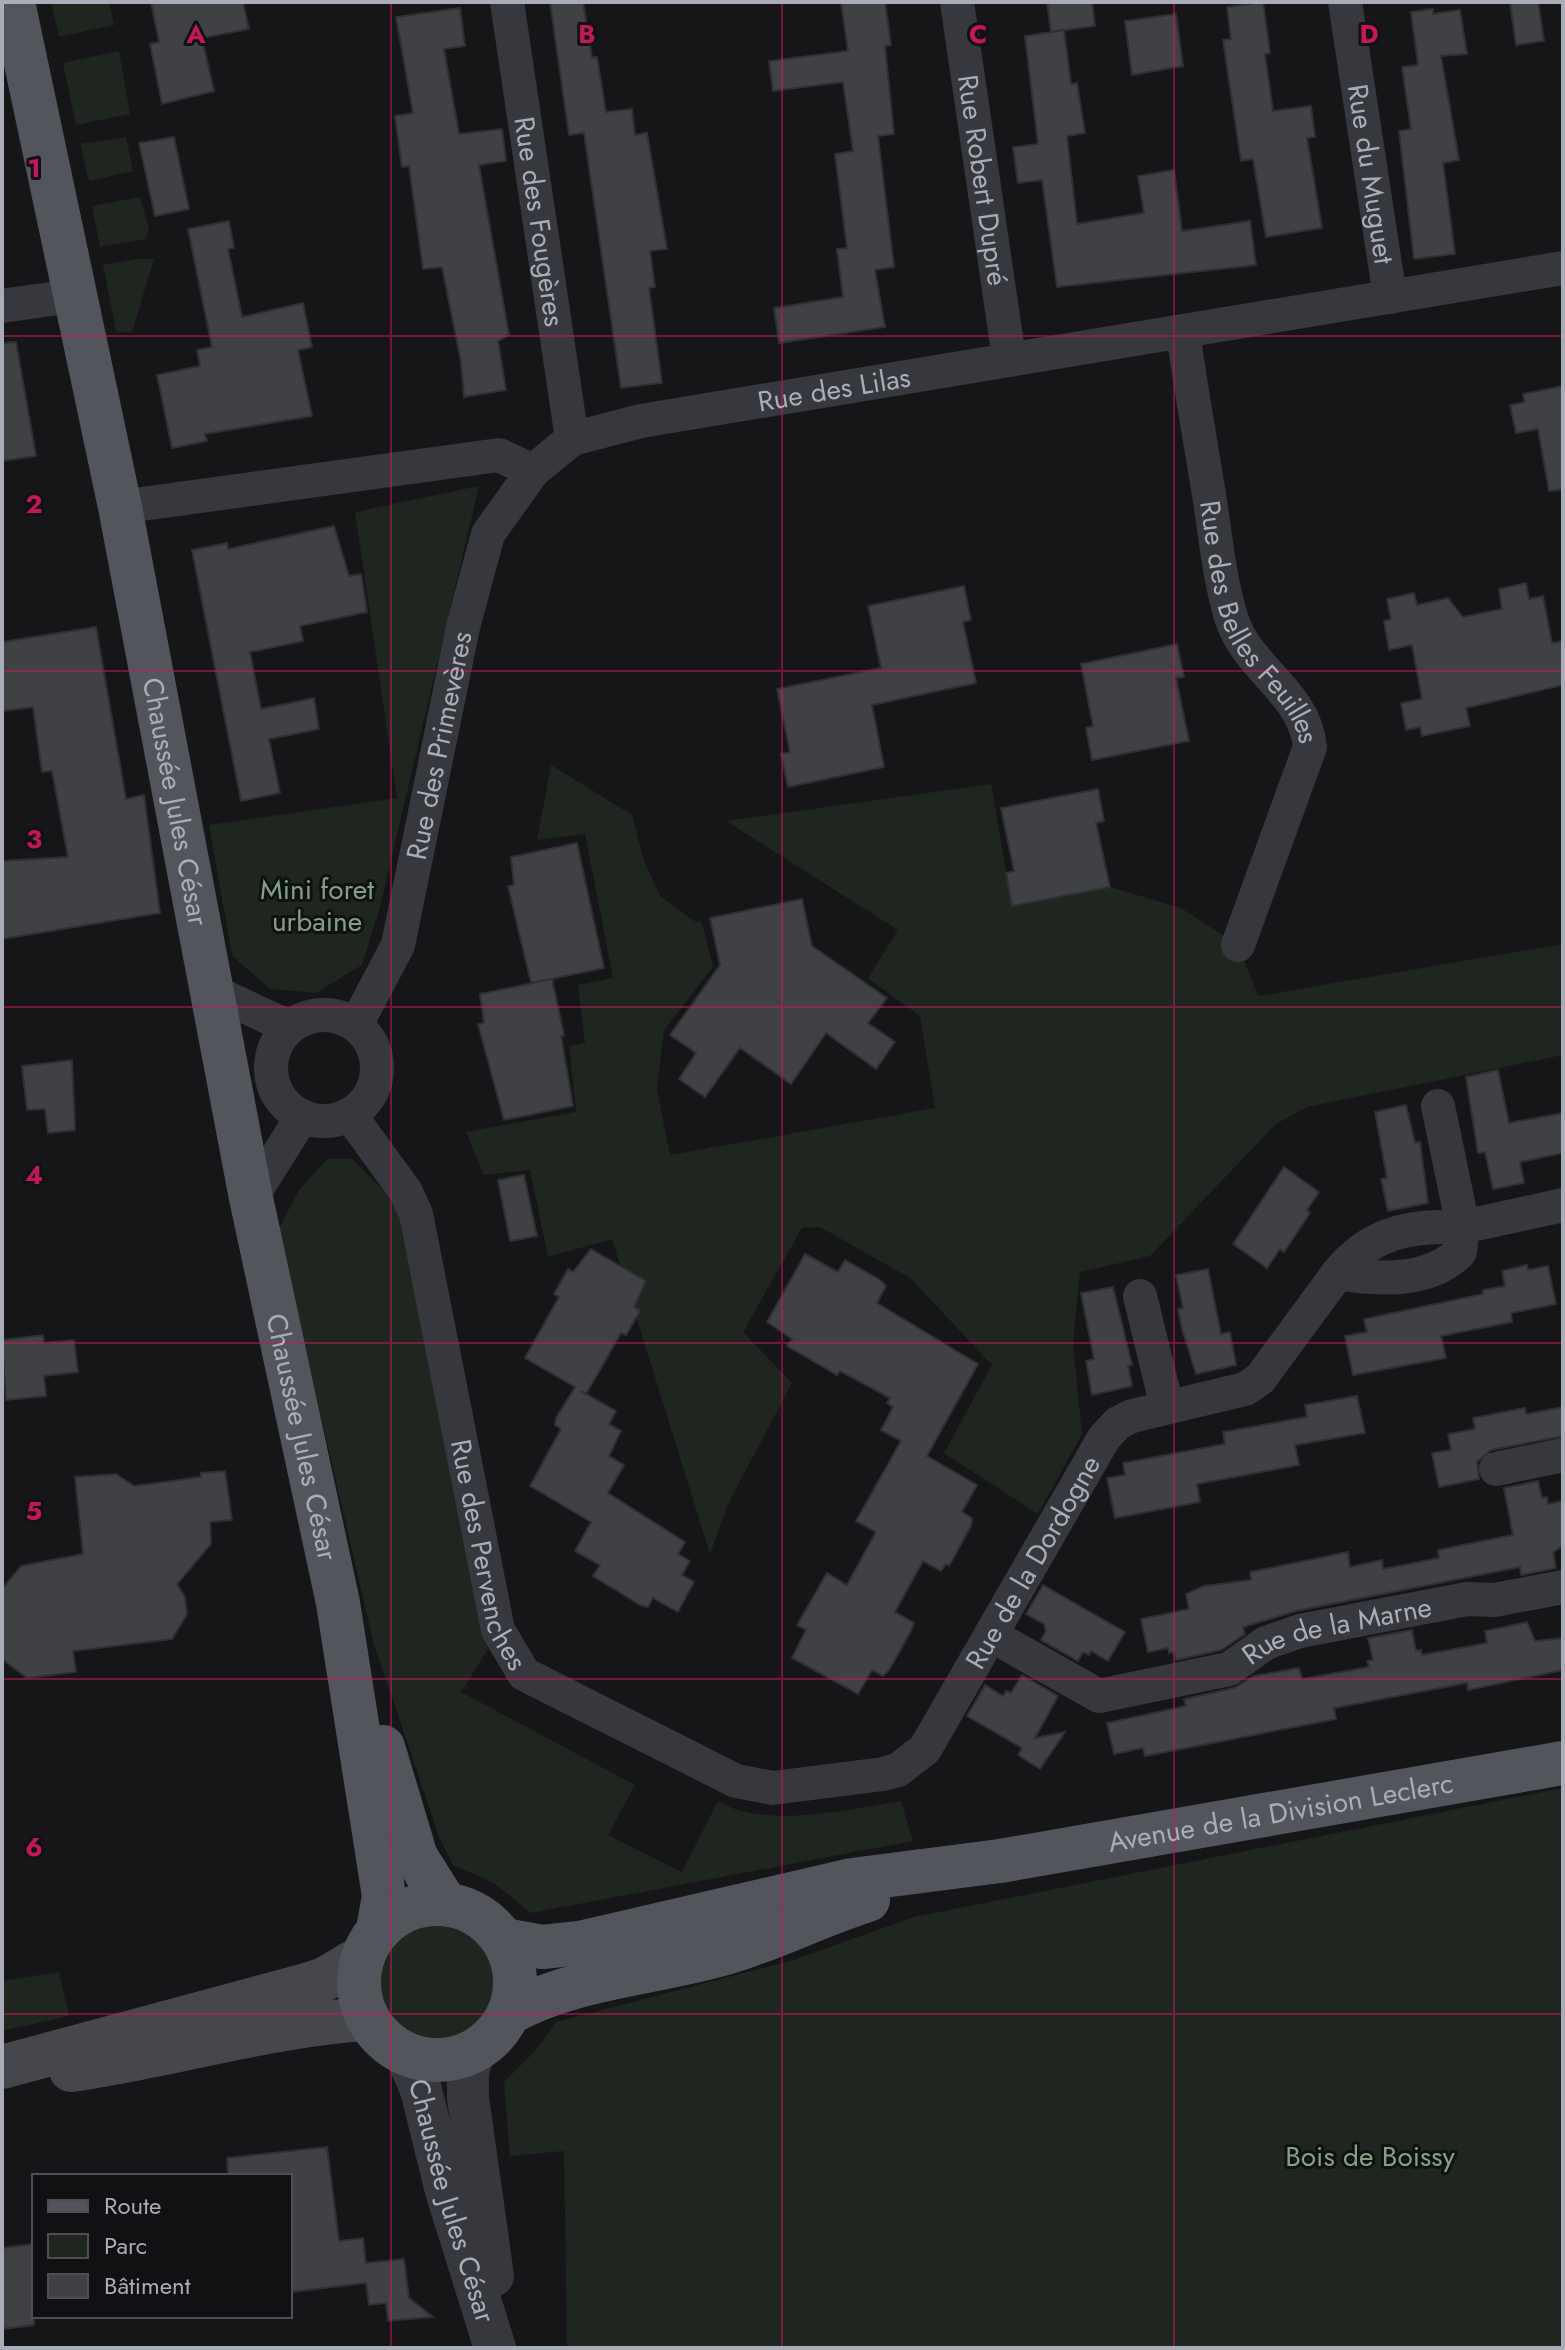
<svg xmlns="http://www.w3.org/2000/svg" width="1565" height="2350" font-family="Jost,sans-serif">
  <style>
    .green { fill: #1e261f }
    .building { fill: #404145; stroke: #303034; stroke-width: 2 }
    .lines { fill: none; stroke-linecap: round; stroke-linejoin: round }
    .minor { stroke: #37383d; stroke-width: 34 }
    .tertiary { stroke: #37383d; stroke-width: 42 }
    .secondary { stroke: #45474d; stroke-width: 44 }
    .primary { stroke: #53555c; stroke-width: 44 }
    .grid { fill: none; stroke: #c2185b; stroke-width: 2; stroke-opacity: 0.55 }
    .labels { text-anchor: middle; stroke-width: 6; stroke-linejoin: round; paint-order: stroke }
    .street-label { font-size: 28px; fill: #a8adb8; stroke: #111113 }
    .park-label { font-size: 28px; fill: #7fa381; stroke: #111113 }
    .grid-label { font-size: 26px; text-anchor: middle; font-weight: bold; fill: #c2185b; stroke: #111113; stroke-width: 6; stroke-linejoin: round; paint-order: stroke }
  </style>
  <rect width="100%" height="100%" fill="#161618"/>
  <!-- green -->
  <g class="green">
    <polygon points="51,2 109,2 114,25 59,37"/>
    <polygon points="119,51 130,114 76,125 63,63"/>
    <polygon points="126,137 133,171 89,181 80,144"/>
    <polygon points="140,197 149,229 146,239 100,247 92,206"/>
    <polygon points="136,259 154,259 132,332 116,332 103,265"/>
    <polygon points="479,486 380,907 362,965 316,993 270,989 232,956 209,825 397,798 355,512"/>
    <polygon points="551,765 632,815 644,861 661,897 696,922 701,920 713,967 664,1030 657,1089 670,1155 935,1108 920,1016 868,978 898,930 726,821 991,784 1012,906 1110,887 1181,908 1238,945 1258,996 1563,944 1563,1055 1307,1107 1276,1124 1150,1256 1080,1272 1073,1343 1082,1434 1038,1514 944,1453 992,1365 910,1278 820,1227 802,1228 743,1332 792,1383 729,1502 710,1554 612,1239 548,1257 530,1170 484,1175 466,1132 576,1112 569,1046 585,1043 578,985 613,978 585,834 537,840"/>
    <path d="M327,1159h25l45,45 94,440 -30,48 174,93 -27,50 74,37 36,-71c46,29 131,8 183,0l12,40 -382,72 -37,-30 -41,-18 -14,-28 -66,-196 -95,-411 21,-40z"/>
    <polygon points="1563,1788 1563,2348 567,2348 564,2151 510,2156 504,2082 537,2049 556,2022 790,1961 914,1917"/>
    <circle cx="438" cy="1983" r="61"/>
    <polygon points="59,1972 69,2016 2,2031 2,1981"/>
  </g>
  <!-- building -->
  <g class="building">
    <polygon points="151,2 243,2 249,29 202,38 214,91 162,104 150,44 159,42"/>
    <polygon points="550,2 583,2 592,58 597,57 606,112 632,109 635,135 647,133 667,249 650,251 655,287 649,288 662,383 621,388 584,133 569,135"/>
    <polygon points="841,2 885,2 891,45 885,46 894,134 878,136 894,267 875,270 885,327 779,343 774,308 843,297 837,249 847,248 835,154 853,151 843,82 773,91 769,61 848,51"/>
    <polygon points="1047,2 1092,2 1095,26 1051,32"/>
    <polygon points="1263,2 1270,53 1265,54 1273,111 1311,106 1315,137 1307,138 1322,228 1266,237 1253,159 1241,161 1223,40 1231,39 1227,7"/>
    <polygon points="1510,2 1538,2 1544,41 1516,45"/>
    <polygon points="460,8 465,46 444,49 459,134 502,129 506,161 479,165 509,335 498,341 506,390 464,397 461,362 442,267 423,269 409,166 402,167 395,116 413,113 396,17"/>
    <polygon points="1433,9 1433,14 1460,10 1467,54 1441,56 1459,160 1443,163 1455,254 1414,259 1399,131 1411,129 1402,67 1418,65 1411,12"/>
    <polygon points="1176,14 1183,66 1132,75 1125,21"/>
    <polygon points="1064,30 1071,84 1077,83 1085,133 1067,136 1077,224 1144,213 1138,176 1174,170 1182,231 1250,221 1256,265 1057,287 1042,180 1018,183 1013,147 1038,144 1025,36"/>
    <polygon points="174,137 189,209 155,216 139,143"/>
    <polygon points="229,221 234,248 228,249 242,317 303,303 312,347 298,350 312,416 205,434 207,441 172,448 157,375 200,366 197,350 212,347 188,229"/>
    <polygon points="16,342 36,456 2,461 2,343"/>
    <polygon points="1563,386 1563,489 1549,491 1538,429 1516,433 1510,405 1525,402 1523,394"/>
    <polygon points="334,526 349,576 361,574 367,612 300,626 303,641 250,652 261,709 314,698 319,729 269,739 280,793 241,801 192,550 227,543 228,549"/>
    <polygon points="1526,583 1529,599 1543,596 1552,643 1563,641 1563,685 1466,708 1470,726 1422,736 1420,727 1406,730 1401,703 1422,699 1412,645 1389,650 1384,621 1391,619 1387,599 1414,593 1417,605 1448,598 1463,617 1502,609 1499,589"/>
    <polygon points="964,586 971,620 963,622 976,683 872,705 884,767 788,787 781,754 790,752 777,689 881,668 868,606"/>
    <polygon points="96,627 126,799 144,795 160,913 2,939 2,861 68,857 52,771 42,772 33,707 2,711 2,642"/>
    <polygon points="1177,644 1184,677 1176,678 1189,741 1092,760 1086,728 1093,726 1081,664"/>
    <polygon points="1098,789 1104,821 1096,823 1110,887 1012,906 1006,873 1014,871 1001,808"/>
    <polygon points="577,843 604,968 531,983 508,886 514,885 511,857"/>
    <polygon points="802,899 812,946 887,998 868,1023 895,1042 876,1069 826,1033 791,1084 740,1048 705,1097 679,1079 696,1053 670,1035 720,965 710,918"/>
    <polygon points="552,979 564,1035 561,1036 573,1106 504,1120 478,1024 484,1023 480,994"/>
    <polygon points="72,1060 75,1130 48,1133 45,1109 27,1110 22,1066"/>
    <polygon points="1498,1070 1509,1123 1563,1113 1563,1153 1520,1162 1524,1183 1493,1189 1485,1152 1478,1153 1466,1077"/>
    <polygon points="1406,1105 1415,1143 1420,1142 1428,1203 1388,1211 1381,1179 1387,1178 1375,1112"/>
    <polygon points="1284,1167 1319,1192 1307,1210 1310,1213 1284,1252 1280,1249 1267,1268 1233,1244"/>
    <polygon points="524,1175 537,1236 510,1241 498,1180"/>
    <polygon points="591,1249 646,1281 634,1307 640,1311 626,1335 621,1333 586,1394 581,1391 616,1411 609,1424 621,1431 609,1456 624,1465 608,1493 685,1542 678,1554 690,1561 682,1575 694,1582 678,1612 653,1598 648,1607 640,1605 593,1576 600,1565 575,1551 591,1522 530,1486 561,1429 555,1425 556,1418 575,1387 525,1358 559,1297 554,1294 568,1269 573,1272"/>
    <polygon points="805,1254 838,1272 845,1260 880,1280 886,1286 877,1303 978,1364 927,1456 977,1485 962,1512 972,1518 971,1526 949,1566 946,1564 941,1571 923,1561 895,1612 914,1623 910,1633 889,1670 883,1676 872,1670 858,1694 792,1658 806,1630 797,1625 827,1573 847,1585 876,1532 856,1521 901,1441 881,1430 893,1407 887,1403 890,1398 840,1371 837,1375 787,1346 792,1339 767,1322"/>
    <polygon points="1527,1265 1528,1270 1548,1266 1556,1304 1511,1313 1512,1322 1441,1336 1446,1358 1353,1375 1345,1336 1367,1332 1364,1319 1483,1294 1483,1290 1505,1286 1502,1271"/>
    <polygon points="1208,1269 1221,1334 1230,1332 1236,1365 1196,1374 1182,1329 1178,1309 1183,1308 1176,1275"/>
    <polygon points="1113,1287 1132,1365 1128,1366 1132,1386 1092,1395 1086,1361 1094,1359 1081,1293"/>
    <polygon points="43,1335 44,1343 74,1340 78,1372 44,1376 46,1396 6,1400 2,1340"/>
    <polygon points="1357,1396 1365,1433 1295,1445 1299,1465 1197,1484 1200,1502 1115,1518 1107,1478 1125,1475 1123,1463 1225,1444 1223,1432 1307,1417 1305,1405"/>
    <polygon points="1563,1407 1563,1436 1491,1450 1477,1462 1479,1479 1439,1487 1432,1453 1451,1450 1448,1434 1475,1429 1473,1418 1525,1408 1526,1414"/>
    <polygon points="225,1471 232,1520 210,1522 211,1544 177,1584 185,1597 187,1614 172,1639 73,1651 76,1672 27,1678 2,1659 2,1589 21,1566 83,1554 75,1477 116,1474 134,1486 201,1477 201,1473"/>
    <polygon points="1538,1481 1542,1498 1547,1497 1548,1504 1563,1501 1563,1545 1553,1553 1556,1568 1521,1575 1520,1567 1296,1611 1243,1627 1245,1634 1221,1650 1176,1660 1174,1652 1169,1653 1168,1648 1148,1652 1141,1619 1189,1609 1186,1594 1204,1586 1251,1580 1250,1572 1348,1552 1350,1567 1382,1560 1383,1569 1439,1558 1438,1550 1513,1535 1504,1488"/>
    <polygon points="1043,1585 1125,1632 1108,1661 1091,1651 1089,1655 1083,1652 1078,1661 1041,1640 1046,1631 1044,1624 1026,1614"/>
    <polygon points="1527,1622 1535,1641 1563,1638 1563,1670 1468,1690 1467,1683 1334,1708 1336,1719 1145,1756 1143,1748 1114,1754 1107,1723 1186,1706 1184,1699 1234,1688 1254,1676 1299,1668 1302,1679 1369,1667 1367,1661 1373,1660 1368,1638 1412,1630 1416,1651 1421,1650 1422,1655 1487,1643 1485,1631"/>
    <polygon points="1022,1675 1058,1696 1035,1738 1065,1732 1040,1769 1018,1755 1022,1748 967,1716 985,1685 1003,1696 1006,1691 1011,1693"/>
    <polygon points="327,2147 339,2241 363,2238 366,2263 404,2259 409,2298 433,2317 388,2321 386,2303 369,2305 366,2283 290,2292 290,2176 228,2176 227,2158"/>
    <polygon points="34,2244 34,2325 2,2329 2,2248"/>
  </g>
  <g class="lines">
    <!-- minor -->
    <g class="minor">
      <path id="s1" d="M507,2l65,437"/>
      <path id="s2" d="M957,2l52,356"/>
      <path id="s3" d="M1345,2l45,295"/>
      <polyline points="2,306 73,296"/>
      <path id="s4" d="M1183,333c8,56 18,112 27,168 6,40 10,81 22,119 17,50 73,73 78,127l-72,198"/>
      <polyline points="120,507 499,455 533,471"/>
      <polyline points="214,992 289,1027"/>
      <circle cx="324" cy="1068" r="53"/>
      <path id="s5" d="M356,1025l42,-80 65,-318 25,-93 45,-63 39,-32 69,-18 922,-153"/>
      <path id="s6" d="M350,1115l56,77 10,22 82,416 26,44 212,107 37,7 110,-14 15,-4 27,-21 179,-311 14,-15 14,-7 113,-27 15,-10 78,-106c40,7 91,10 122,-21l3,-25 100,-22"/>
      <polyline points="251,1198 302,1117"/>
      <path d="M1338,1273c33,-41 73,-48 125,-46l-25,-121"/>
      <polyline points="1140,1296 1167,1407"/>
      <polyline points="1496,1469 1563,1455"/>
      <path id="s7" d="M991,1635l108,61 130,-27 37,-26 34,-12 167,-32 27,1 69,-13"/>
    </g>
    <!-- tertiary -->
    <g class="tertiary">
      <polyline points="474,2051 468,2072 468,2098 493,2276"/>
      <path id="s8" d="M406,2054l15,36 25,101 49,157"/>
    </g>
    <!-- secondary -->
    <g class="secondary">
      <polyline points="2,2067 306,1985 325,1979 362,1957"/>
      <path d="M71,2070c97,-13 200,-46 297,-51"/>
    </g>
    <!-- primary -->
    <g class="primary">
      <path id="s9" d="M13,2l107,505 131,691 87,405 46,293 -6,34"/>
      <polyline points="383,1747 416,1857 445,1903"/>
      <circle cx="437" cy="1982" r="78"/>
      <path id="s10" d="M504,1940l38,7 38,-4 272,-63 148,-19 563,-98"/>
      <path d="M509,2013c67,-37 147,-39 220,-61 47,-14 91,-37 139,-52"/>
    </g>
  </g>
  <!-- grid -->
  <path class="grid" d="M391,2v2346M782,2v2346M1174,2v2346M2,336h1561M2,671h1561M2,1007h1561M2,1343h1561M2,1679h1561M2,2014h1561"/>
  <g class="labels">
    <!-- street labels -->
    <g class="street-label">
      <text dy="10" stroke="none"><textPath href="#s3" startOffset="174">Rue du Muguet</textPath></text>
      <text dy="10" stroke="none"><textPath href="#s2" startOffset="180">Rue Robert Dupré</textPath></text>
      <text dy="10" stroke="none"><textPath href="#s1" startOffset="222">Rue des Fougères</textPath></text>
      <text dy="10" stroke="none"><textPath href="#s5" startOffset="906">Rue des Lilas</textPath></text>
      <text dy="10" stroke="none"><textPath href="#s4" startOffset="304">Rue des Belles Feuilles</textPath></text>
      <text dy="10" stroke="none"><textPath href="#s5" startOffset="294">Rue des Primevères</textPath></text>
      <text dy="10" stroke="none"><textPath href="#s9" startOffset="816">Chaussée Jules César</textPath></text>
      <text dy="10" stroke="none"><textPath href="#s9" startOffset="1464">Chaussée Jules César</textPath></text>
      <text dy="10" stroke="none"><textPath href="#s6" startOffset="468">Rue des Pervenches</textPath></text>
      <text dy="10" stroke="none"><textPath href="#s6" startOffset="1246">Rue de la Dordogne</textPath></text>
      <text dy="10" stroke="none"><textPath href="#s7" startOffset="374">Rue de la Marne</textPath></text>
      <text dy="10" stroke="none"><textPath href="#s10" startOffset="790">Avenue de la Division Leclerc</textPath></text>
      <text dy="10" stroke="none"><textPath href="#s8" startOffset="154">Chaussée Jules César</textPath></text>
    </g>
    <!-- park labels -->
    <g class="park-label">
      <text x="317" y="899">Mini foret<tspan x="317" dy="32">urbaine</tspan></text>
      <text x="1370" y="2166">Bois de Boissy</text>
    </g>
  </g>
  <g class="grid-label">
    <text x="196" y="43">A</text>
    <text x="587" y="43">B</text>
    <text x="978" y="43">C</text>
    <text x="1369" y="43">D</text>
    <text x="34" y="177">1</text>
    <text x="34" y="513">2</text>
    <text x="34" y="848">3</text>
    <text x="34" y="1184">4</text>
    <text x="34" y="1520">5</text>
    <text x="34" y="1856">6</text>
  </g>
  <!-- border -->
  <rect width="1565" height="2350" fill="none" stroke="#a8adb8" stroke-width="8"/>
  <!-- legend -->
  <rect x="32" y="2174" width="260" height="144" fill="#111113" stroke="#4d4f55" stroke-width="2"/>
  <rect x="48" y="2200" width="40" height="12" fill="#53555c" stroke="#4d4f55" stroke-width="2"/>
  <text x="104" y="2214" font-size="24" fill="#a8adb8">Route</text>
  <rect x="48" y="2234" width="40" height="24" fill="#1e261f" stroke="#4d4f55" stroke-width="2"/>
  <text x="104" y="2254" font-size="24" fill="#a8adb8">Parc</text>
  <rect x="48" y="2274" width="40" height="24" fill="#404145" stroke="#4d4f55" stroke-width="2"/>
  <text x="104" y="2294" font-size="24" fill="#a8adb8">Bâtiment</text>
</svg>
